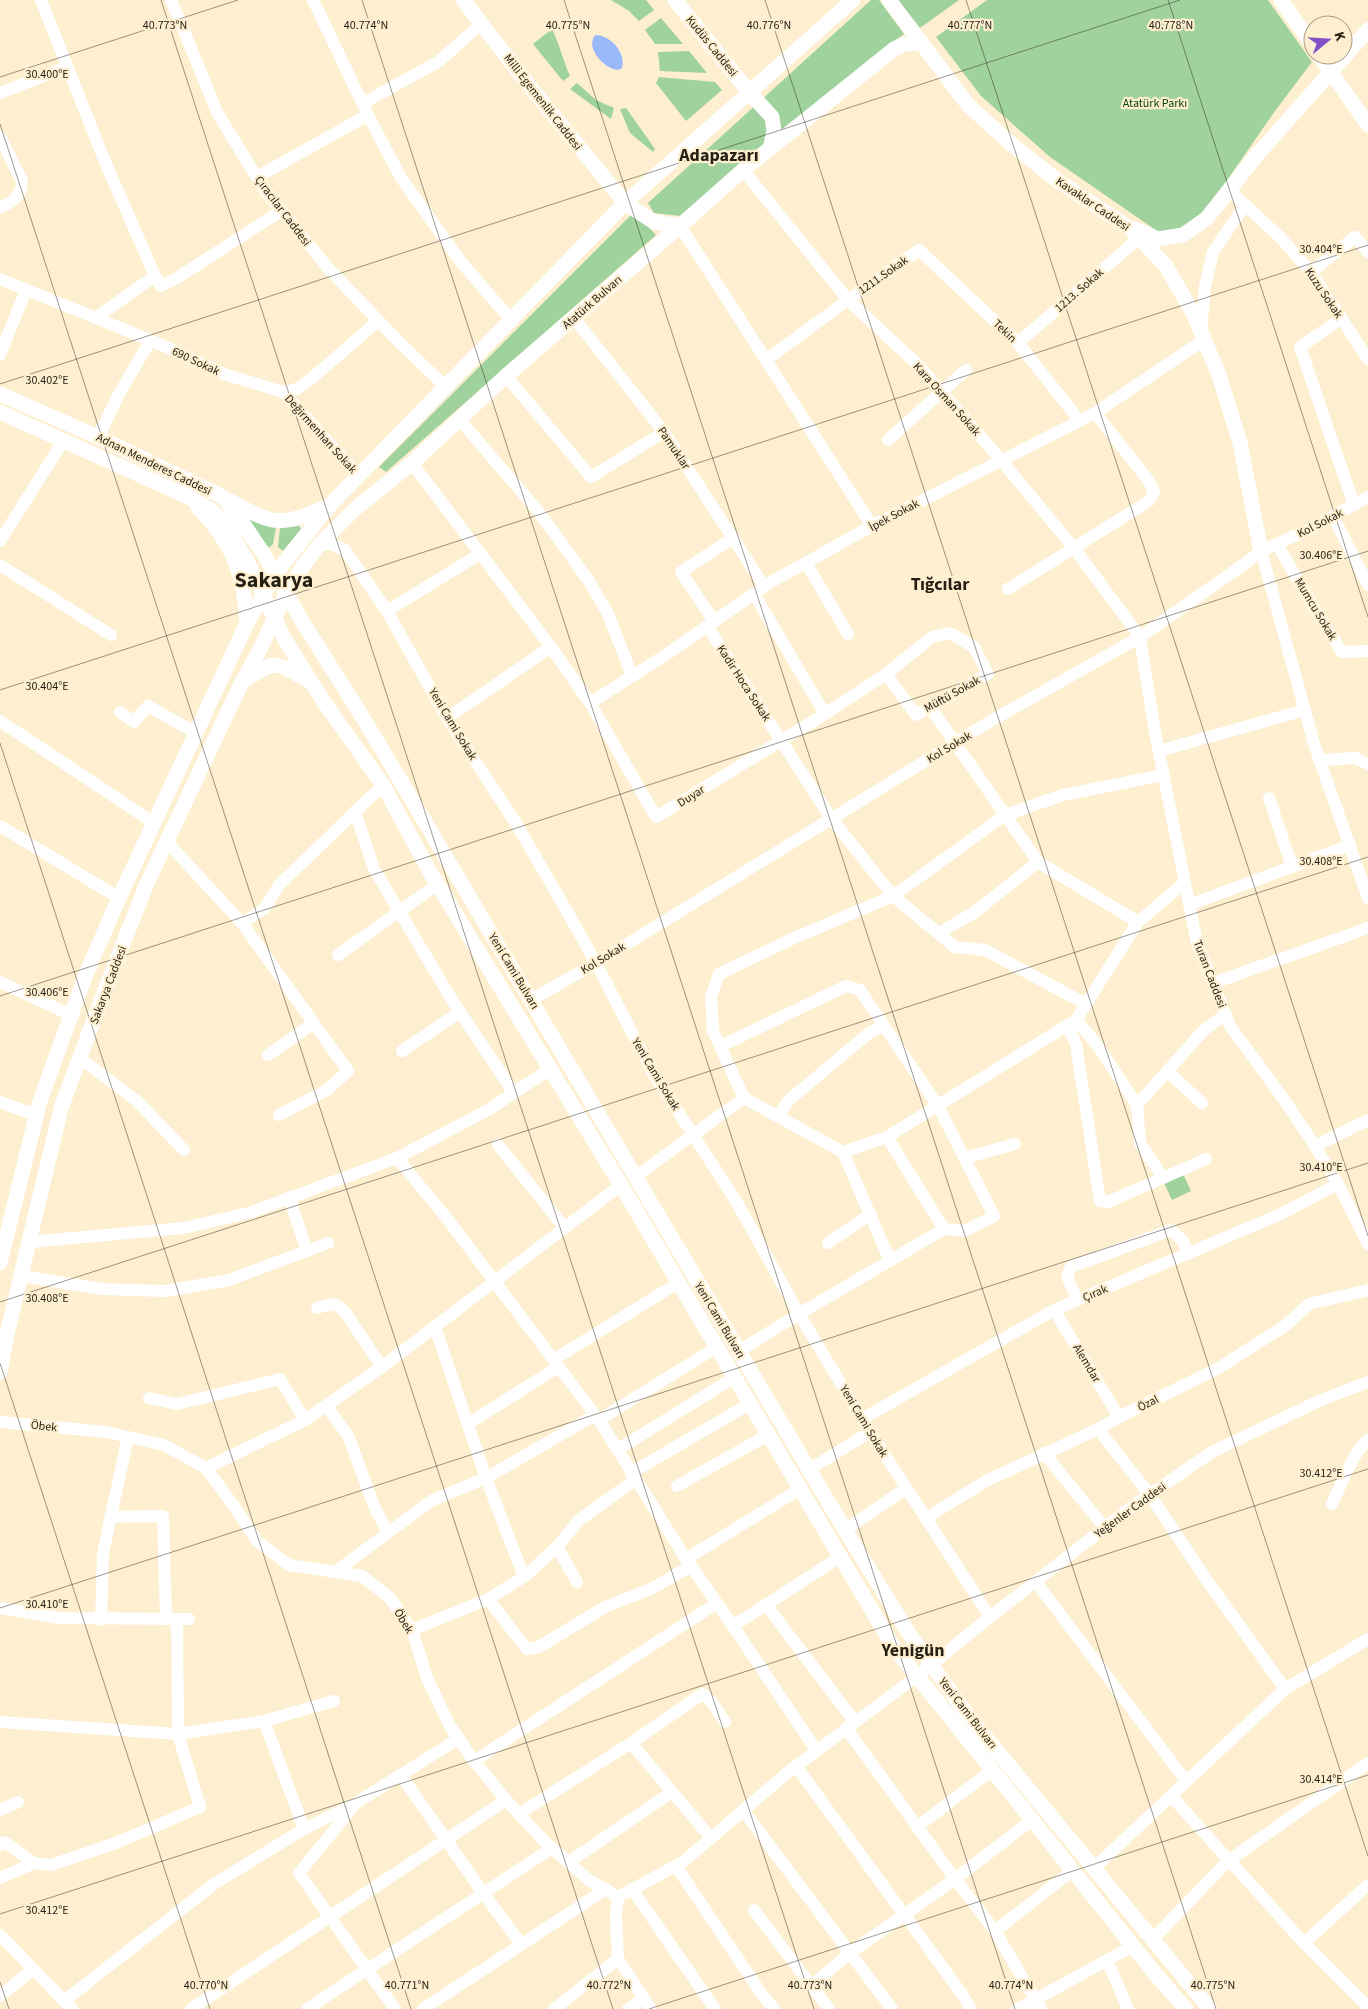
<svg xmlns="http://www.w3.org/2000/svg" width="1368" height="2009" font-family="'Source Sans 3',sans-serif">
  <style>
    .green { fill: #9fd29d }
    .water { fill: #99b9fa }
    .lines { fill: none; stroke-linecap: round; stroke-linejoin: round }
    .minor { stroke: #fff; stroke-width: 12 }
    .major { stroke: #fff; stroke-width: 15 }
    .ticks { fill: none; stroke: #251f14; stroke-width: 1; stroke-opacity: 0.45 }
    .labels { text-anchor: middle; stroke-width: 4.5; stroke-linejoin: round; paint-order: stroke }
    .street-label { font-size: 12px; fill: #251f14; stroke: #feefd0 }
    .park-label { font-size: 12px; fill: #08440d; stroke: #feefd0 }
    .district-label { font-size: 18px; font-weight: bold; fill: #251f14; stroke: #feefd0 }
    .town-label { font-size: 22px; font-weight: bold; fill: #251f14; stroke: #feefd0 }
    .ticks-label { font-size: 12px; text-anchor: middle; fill: #251f14; stroke: #feefd0; stroke-width: 4.5; stroke-linejoin: round; paint-order: stroke }
  </style>
  <rect width="100%" height="100%" fill="#feefd0"/>
  <!-- green -->
  <g class="green">
    <polygon points="611,0 646,0 654,10 639,21 629,11"/>
    <polygon points="871,0 879,0 904,34 680,216 654,213 648,203"/>
    <polygon points="898,0 959,0 920,28"/>
    <polygon points="987,0 1268,0 1312,62 1275,111 1201,218 1182,228 1160,233 1050,157 981,96 936,37"/>
    <polygon points="661,18 683,44 655,44 645,30"/>
    <path d="M552,29c8,16 11,32 18,47l-7,5 -30,-37z"/>
    <polygon points="689,51 707,73 660,71 658,52"/>
    <polygon points="659,77 715,82 722,90 686,121 656,83"/>
    <polygon points="577,83 596,100 614,108 611,119 570,89"/>
    <polygon points="626,108 655,149 653,152 630,133 620,109"/>
    <polygon points="634,212 656,235 386,472 379,467"/>
    <polygon points="247,517 276,527 273,544 270,547 264,547"/>
    <polygon points="298,524 301,529 283,551 278,547 280,528"/>
    <polygon points="1183,1174 1191,1191 1172,1200 1164,1183"/>
  </g>
  <!-- water -->
  <path class="water" d="M595,35c16,0 31,18 27,33l-4,2c-14,-1 -33,-22 -23,-35z"/>
  <g class="lines">
    <!-- minor -->
    <g class="minor">
      <polyline points="41,0 103,157 155,276 161,286 177,278 281,211"/>
      <polyline points="171,0 218,114 264,189 327,267 399,342 446,387"/>
      <polyline points="313,0 368,115 401,178 461,262 512,321"/>
      <polyline points="0,93 67,67"/>
      <polyline points="363,103 438,62 481,24"/>
      <path d="M0,137l22,44c0,15 -10,21 -22,27"/>
      <polyline points="743,170 848,300 917,364 1001,460 1074,548 1140,637 1154,727 1197,943 1230,1026 1283,1098 1315,1146 1338,1184 1368,1244"/>
      <polyline points="257,177 368,115"/>
      <polyline points="1229,190 1281,238 1311,272 1368,359"/>
      <polyline points="680,226 766,360"/>
      <polyline points="1311,272 1355,237 1368,252"/>
      <polyline points="0,279 162,345 224,374 283,392 295,390 311,379 378,321"/>
      <polyline points="95,318 155,276"/>
      <polyline points="574,318 664,432 764,586"/>
      <polyline points="1341,319 1300,347 1354,505"/>
      <polyline points="1201,332 1205,286 1213,252 1245,205"/>
      <polyline points="1018,343 1139,238"/>
      <polyline points="0,355 26,290"/>
      <polyline points="506,376 591,477 664,432"/>
      <polyline points="283,392 359,476"/>
      <polyline points="459,419 538,511 589,581 608,614 632,676"/>
      <polyline points="98,437 119,394 150,341"/>
      <polyline points="888,440 966,370"/>
      <polyline points="412,463 551,647"/>
      <polyline points="1333,516 1368,585"/>
      <polyline points="872,526 766,360 848,300 919,250 1018,343 1080,421"/>
      <polyline points="0,541 64,440"/>
      <polyline points="1277,544 1310,601 1342,652 1368,651"/>
      <polyline points="319,545 331,544 345,550 387,611 447,718 517,825 564,906 596,963 653,1073 736,1201 799,1314 870,1432 990,1617"/>
      <polyline points="1261,551 1315,747 1368,898"/>
      <polyline points="806,563 848,634"/>
      <polyline points="0,565 111,635"/>
      <polyline points="1008,589 1149,501 1154,492 1149,481 1095,413"/>
      <polyline points="754,594 825,714"/>
      <polyline points="387,611 480,554"/>
      <polyline points="714,621 681,572 733,538"/>
      <polyline points="707,626 831,818 893,896 955,947 985,950 1086,1004"/>
      <polyline points="590,703 664,656 771,582 872,526 1095,413 1204,340"/>
      <polyline points="930,707 1038,862 1138,922"/>
      <polyline points="120,712 134,722 148,706 196,733"/>
      <polyline points="447,718 551,647 590,703 656,817 825,714 886,674 932,637 950,633 974,647 988,674 916,715 886,674"/>
      <polyline points="0,721 154,823"/>
      <polyline points="1159,751 1305,710"/>
      <polyline points="1320,760 1356,758 1368,764"/>
      <polyline points="1269,798 1292,867"/>
      <polyline points="355,811 374,869 452,1000 514,1093"/>
      <polyline points="0,826 119,898"/>
      <polyline points="167,842 242,923 348,1071 327,1090 279,1115"/>
      <polyline points="1189,905 1350,845"/>
      <polyline points="242,923 265,908 279,885 383,785"/>
      <polyline points="939,933 975,912 1038,862"/>
      <polyline points="338,955 438,884"/>
      <polyline points="0,982 71,1015"/>
      <polyline points="1213,983 1368,928"/>
      <polyline points="531,1000 596,963 989,722 1140,637 1243,565 1261,551 1306,531 1368,497"/>
      <polyline points="1076,1020 1098,1046 1137,1105 1140,1143 1163,1178"/>
      <polyline points="1067,1025 1076,1044 1100,1201 1108,1202 1206,1159"/>
      <polyline points="721,1046 846,986 860,990 938,1106 994,1216 965,1231 944,1229 799,1314 739,1351"/>
      <polyline points="402,1051 460,1012"/>
      <polyline points="268,1055 314,1023"/>
      <polyline points="80,1058 137,1101 184,1150"/>
      <polyline points="1167,1071 1202,1103"/>
      <polyline points="744,1098 713,1031 711,997 719,974 792,939 893,896 1005,815 1063,795 1163,775"/>
      <polyline points="0,1102 36,1115"/>
      <polyline points="1137,1105 1203,1031 1226,1014"/>
      <polyline points="778,1116 788,1101 869,1033 884,1026"/>
      <polyline points="887,1137 944,1229"/>
      <polyline points="498,1145 564,1227"/>
      <polyline points="1315,1146 1368,1120"/>
      <polyline points="843,1152 890,1261"/>
      <polyline points="397,1158 449,1221 599,1420 686,1559 733,1626 840,1557"/>
      <polyline points="964,1158 1015,1144"/>
      <polyline points="635,1177 744,1098 843,1152 887,1137 1076,1020 1138,922 1184,883"/>
      <polyline points="289,1197 307,1251"/>
      <polyline points="29,1242 184,1228 252,1212 397,1158 488,1110 550,1069"/>
      <polyline points="828,1243 871,1214"/>
      <polyline points="21,1276 101,1289 165,1291 229,1280 328,1243"/>
      <polyline points="1077,1300 1067,1276 1071,1267 1171,1230 1183,1241 1188,1254"/>
      <path d="M317,1308c14,-4 17,-7 28,4l37,55"/>
      <polyline points="1054,1310 1119,1417"/>
      <polyline points="435,1327 486,1478 524,1577"/>
      <polyline points="553,1360 678,1283"/>
      <polyline points="149,1398 177,1404 280,1379 305,1420"/>
      <polyline points="326,1406 348,1435 374,1506 387,1531"/>
      <polyline points="862,1419 1054,1310 1281,1214 1338,1184"/>
      <polyline points="599,1420 717,1347"/>
      <polyline points="0,1422 106,1432 164,1445 206,1468 234,1506 257,1541 289,1565 362,1576 390,1598 412,1630 427,1678 450,1726 474,1761 506,1800 546,1843 589,1880 618,1897"/>
      <polyline points="468,1424 558,1367"/>
      <polyline points="1098,1429 1150,1495 1206,1579 1285,1689"/>
      <polyline points="617,1450 735,1377"/>
      <polyline points="1044,1453 1105,1528"/>
      <polyline points="206,1468 305,1420 382,1367 621,1185"/>
      <polyline points="810,1469 870,1432"/>
      <polyline points="631,1473 751,1403"/>
      <polyline points="677,1486 768,1435"/>
      <path d="M1332,1504c10,-21 19,-48 36,-65"/>
      <polyline points="110,1517 163,1516 166,1619"/>
      <polyline points="926,1518 986,1481 1098,1429 1119,1417 1217,1369 1285,1326 1309,1304 1368,1290"/>
      <polyline points="845,1530 905,1489"/>
      <polyline points="557,1547 577,1582"/>
      <polyline points="686,1559 800,1489"/>
      <polyline points="335,1572 431,1501 486,1478 595,1415"/>
      <polyline points="1036,1582 1186,1781"/>
      <polyline points="488,1599 527,1649 539,1647 605,1607 651,1589 691,1566"/>
      <polyline points="766,1605 855,1722"/>
      <polyline points="0,1608 59,1618 189,1619"/>
      <polyline points="101,1620 103,1553 128,1437"/>
      <polyline points="733,1626 816,1750"/>
      <polyline points="412,1630 488,1599 524,1577 557,1547 579,1520 635,1480"/>
      <polyline points="264,1721 304,1829"/>
      <polyline points="0,1722 178,1734 264,1721 334,1701"/>
      <polyline points="846,1728 955,1879 995,1931 1041,2009"/>
      <polyline points="631,1743 711,1838"/>
      <polyline points="474,1761 717,1603"/>
      <polyline points="796,1766 962,1994 971,2009"/>
      <polyline points="401,1775 483,1893 521,1944"/>
      <polyline points="1171,1796 1304,1943 1368,2007"/>
      <polyline points="353,1807 299,1873 395,2009"/>
      <polyline points="0,1810 18,1802"/>
      <polyline points="743,1810 892,2009"/>
      <polyline points="519,1814 631,1743 702,1694 711,1701 725,1722"/>
      <polyline points="917,1827 992,1770"/>
      <polyline points="0,1845 5,1842 34,1863"/>
      <polyline points="569,1862 672,1792"/>
      <polyline points="676,1866 763,1996 774,2009"/>
      <polyline points="1093,1869 1285,1689 1368,1639"/>
      <polyline points="0,1878 34,1863 51,1865 116,1843 200,1807 178,1734 177,1619"/>
      <polyline points="632,1889 715,2009"/>
      <polyline points="618,1897 683,1862 787,1773 916,1677 990,1617 1130,1508 1212,1452 1321,1400 1368,1382"/>
      <polyline points="618,1897 616,1917 618,1959 651,2009"/>
      <polyline points="754,1910 829,2009"/>
      <polyline points="995,1931 1072,1871"/>
      <polyline points="0,1935 72,2009"/>
      <polyline points="1152,1940 1228,1861 1368,1763"/>
      <polyline points="1304,1943 1368,1885"/>
      <polyline points="1107,1960 1128,2009"/>
      <polyline points="811,1986 850,1953 955,1879 1032,1820"/>
      <polyline points="0,1996 32,1970"/>
      <polyline points="64,2001 214,1884 304,1829 356,1803 458,1739"/>
      <polyline points="191,2009 506,1800"/>
      <polyline points="307,2009 552,1848"/>
      <polyline points="423,2009 606,1889"/>
      <polyline points="554,2009 618,1959"/>
      <polyline points="628,2009 643,1998"/>
      <polyline points="1018,2009 1133,1946"/>
    </g>
    <!-- major -->
    <g class="major">
      <polyline points="463,0 535,93 625,203 654,222 680,226"/>
      <polyline points="675,0 749,92 772,117 774,131 770,149"/>
      <polyline points="889,0 968,105 1010,143 1058,181 1131,229 1166,266 1194,315 1219,375 1240,443 1261,551"/>
      <polyline points="1281,0 1313,46"/>
      <polyline points="1319,55 1368,125"/>
      <polyline points="1134,229 1158,239 1183,235 1207,218 1256,156 1368,30"/>
      <polyline points="0,394 98,437 223,497 238,516 263,553 302,621 368,726 845,1530 908,1632 969,1717 1210,2009"/>
      <polyline points="0,412 186,496 210,509 226,524 248,563 285,640 324,702 383,785 430,872 621,1185 893,1646 1157,1976 1186,2009"/>
      <path d="M228,500c44,23 50,29 97,7"/>
      <path d="M198,508c34,32 47,69 49,115"/>
      <path d="M244,681c34,-23 31,-19 65,0"/>
      <polyline points="0,1263 40,1101 86,974 119,898 247,623 275,574 329,506 625,203 853,0"/>
      <polyline points="0,1372 7,1334 61,1108 108,982 148,881 241,684 261,647 287,592 303,566 319,545 355,509 412,463 506,376 680,226 743,170 894,49 904,44 922,43"/>
    </g>
  </g>
  <!-- ticks -->
  <path class="ticks" d="M161,0l653,2009M362,0l653,2009M564,0l652,2009M765,0l603,1856M966,0l402,1236M1168,0l200,617M0,77l238,-77M0,124l613,1885M0,384l1180,-384M0,690l1368,-445M0,743l411,1266M0,996l1368,-445M0,1302l1368,-445M0,1363l210,646M0,1608l1368,-445M0,1914l1368,-445M0,1982l9,27M649,2009l719,-234"/>
  <g class="labels">
    <!-- street labels -->
    <g class="street-label">
      <text transform="translate(712 46) rotate(51)" y="4">Kudüs Caddesi</text>
      <text transform="translate(543 102) rotate(52)" y="4">Milli Egemenlik Caddesi</text>
      <text transform="translate(1093 204) rotate(34)" y="4">Kavaklar Caddesi</text>
      <text transform="translate(283 211) rotate(53)" y="4">Çıracılar Caddesi</text>
      <text transform="translate(883 275) rotate(-35)" y="4">1211.Sokak</text>
      <text transform="translate(1079 290) rotate(-41)" y="4">1213. Sokak</text>
      <text transform="translate(1324 293) rotate(56)" y="4">Kuzu Sokak</text>
      <text transform="translate(592 302) rotate(-41)" y="4">Atatürk Bulvarı</text>
      <text transform="translate(1005 331) rotate(44)" y="4">Tekin</text>
      <text transform="translate(196 361) rotate(25)" y="4">690 Sokak</text>
      <text transform="translate(947 399) rotate(48)" y="4">Kara Osman Sokak</text>
      <text transform="translate(321 434) rotate(48)" y="4">Değirmenhan Sokak</text>
      <text transform="translate(674 448) rotate(56)" y="4">Pamuklar</text>
      <text transform="translate(154 464) rotate(26)" y="4">Adnan Menderes Caddesi</text>
      <text transform="translate(894 515) rotate(-28)" y="4">İpek Sokak</text>
      <text transform="translate(1320 523) rotate(-27)" y="4">Kol Sokak</text>
      <text transform="translate(1316 609) rotate(59)" y="4">Mumcu Sokak</text>
      <text transform="translate(744 683) rotate(57)" y="4">Kadir Hoca Sokak</text>
      <text transform="translate(952 694) rotate(-29)" y="4">Müftü Sokak</text>
      <text transform="translate(453 724) rotate(59)" y="4">Yeni Cami Sokak</text>
      <text transform="translate(949 747) rotate(-31)" y="4">Kol Sokak</text>
      <text transform="translate(691 796) rotate(-32)" y="4">Duyar</text>
      <text transform="translate(603 958) rotate(-31)" y="4">Kol Sokak</text>
      <text transform="translate(514 971) rotate(59)" y="4">Yeni Cami Bulvarı</text>
      <text transform="translate(1210 974) rotate(69)" y="4">Turan Caddesi</text>
      <text transform="translate(108 985) rotate(-69)" y="4">Sakarya Caddesi</text>
      <text transform="translate(656 1074) rotate(59)" y="4">Yeni Cami Sokak</text>
      <text transform="translate(1095 1293) rotate(-23)" y="4">Çırak</text>
      <text transform="translate(720 1320) rotate(59)" y="4">Yeni Cami Bulvarı</text>
      <text transform="translate(1087 1363) rotate(59)" y="4">Alemdar</text>
      <text transform="translate(1148 1403) rotate(-26)" y="4">Özal</text>
      <text transform="translate(864 1421) rotate(59)" y="4">Yeni Cami Sokak</text>
      <text transform="translate(44 1426) rotate(6)" y="4">Öbek</text>
      <text transform="translate(1130 1510) rotate(-36)" y="4">Yeğenler Caddesi</text>
      <text transform="translate(404 1621) rotate(59)" y="4">Öbek</text>
      <text transform="translate(968 1713) rotate(52)" y="4">Yeni Cami Bulvarı</text>
    </g>
    <!-- park labels -->
    <g class="park-label">
      <text x="1155" y="107">Atatürk Parkı</text>
    </g>
    <!-- district labels -->
    <g class="district-label">
      <text x="719" y="161">Adapazarı</text>
      <text x="940" y="590">Tığcılar</text>
      <text x="913" y="1656">Yenigün</text>
    </g>
    <!-- town labels -->
    <g class="town-label">
      <text x="274" y="587">Sakarya</text>
    </g>
  </g>
  <g class="ticks-label">
    <text x="165" y="29">40.773°N</text>
    <text x="366" y="29">40.774°N</text>
    <text x="568" y="29">40.775°N</text>
    <text x="769" y="29">40.776°N</text>
    <text x="970" y="29">40.777°N</text>
    <text x="1171" y="29">40.778°N</text>
    <text x="47" y="78">30.400°E</text>
    <text x="1321" y="253">30.404°E</text>
    <text x="47" y="384">30.402°E</text>
    <text x="1321" y="559">30.406°E</text>
    <text x="47" y="690">30.404°E</text>
    <text x="1321" y="865">30.408°E</text>
    <text x="47" y="996">30.406°E</text>
    <text x="1321" y="1171">30.410°E</text>
    <text x="47" y="1302">30.408°E</text>
    <text x="1321" y="1477">30.412°E</text>
    <text x="47" y="1608">30.410°E</text>
    <text x="1321" y="1783">30.414°E</text>
    <text x="47" y="1914">30.412°E</text>
    <text x="206" y="1989">40.770°N</text>
    <text x="407" y="1989">40.771°N</text>
    <text x="609" y="1989">40.772°N</text>
    <text x="810" y="1989">40.773°N</text>
    <text x="1011" y="1989">40.774°N</text>
    <text x="1213" y="1989">40.775°N</text>
  </g>
  <!-- north arrow -->
  <g transform="translate(1328 40) rotate(72)"><circle r="24" fill="#feefd0" stroke="#a79c85"/>
  <path d="M0-4L9 19L0 12L-9 19Z" fill="#8450c8"/>
  <text y="-8" font-size="14" font-weight="bold" text-anchor="middle" fill="#251f14">K</text>
  </g>
</svg>
